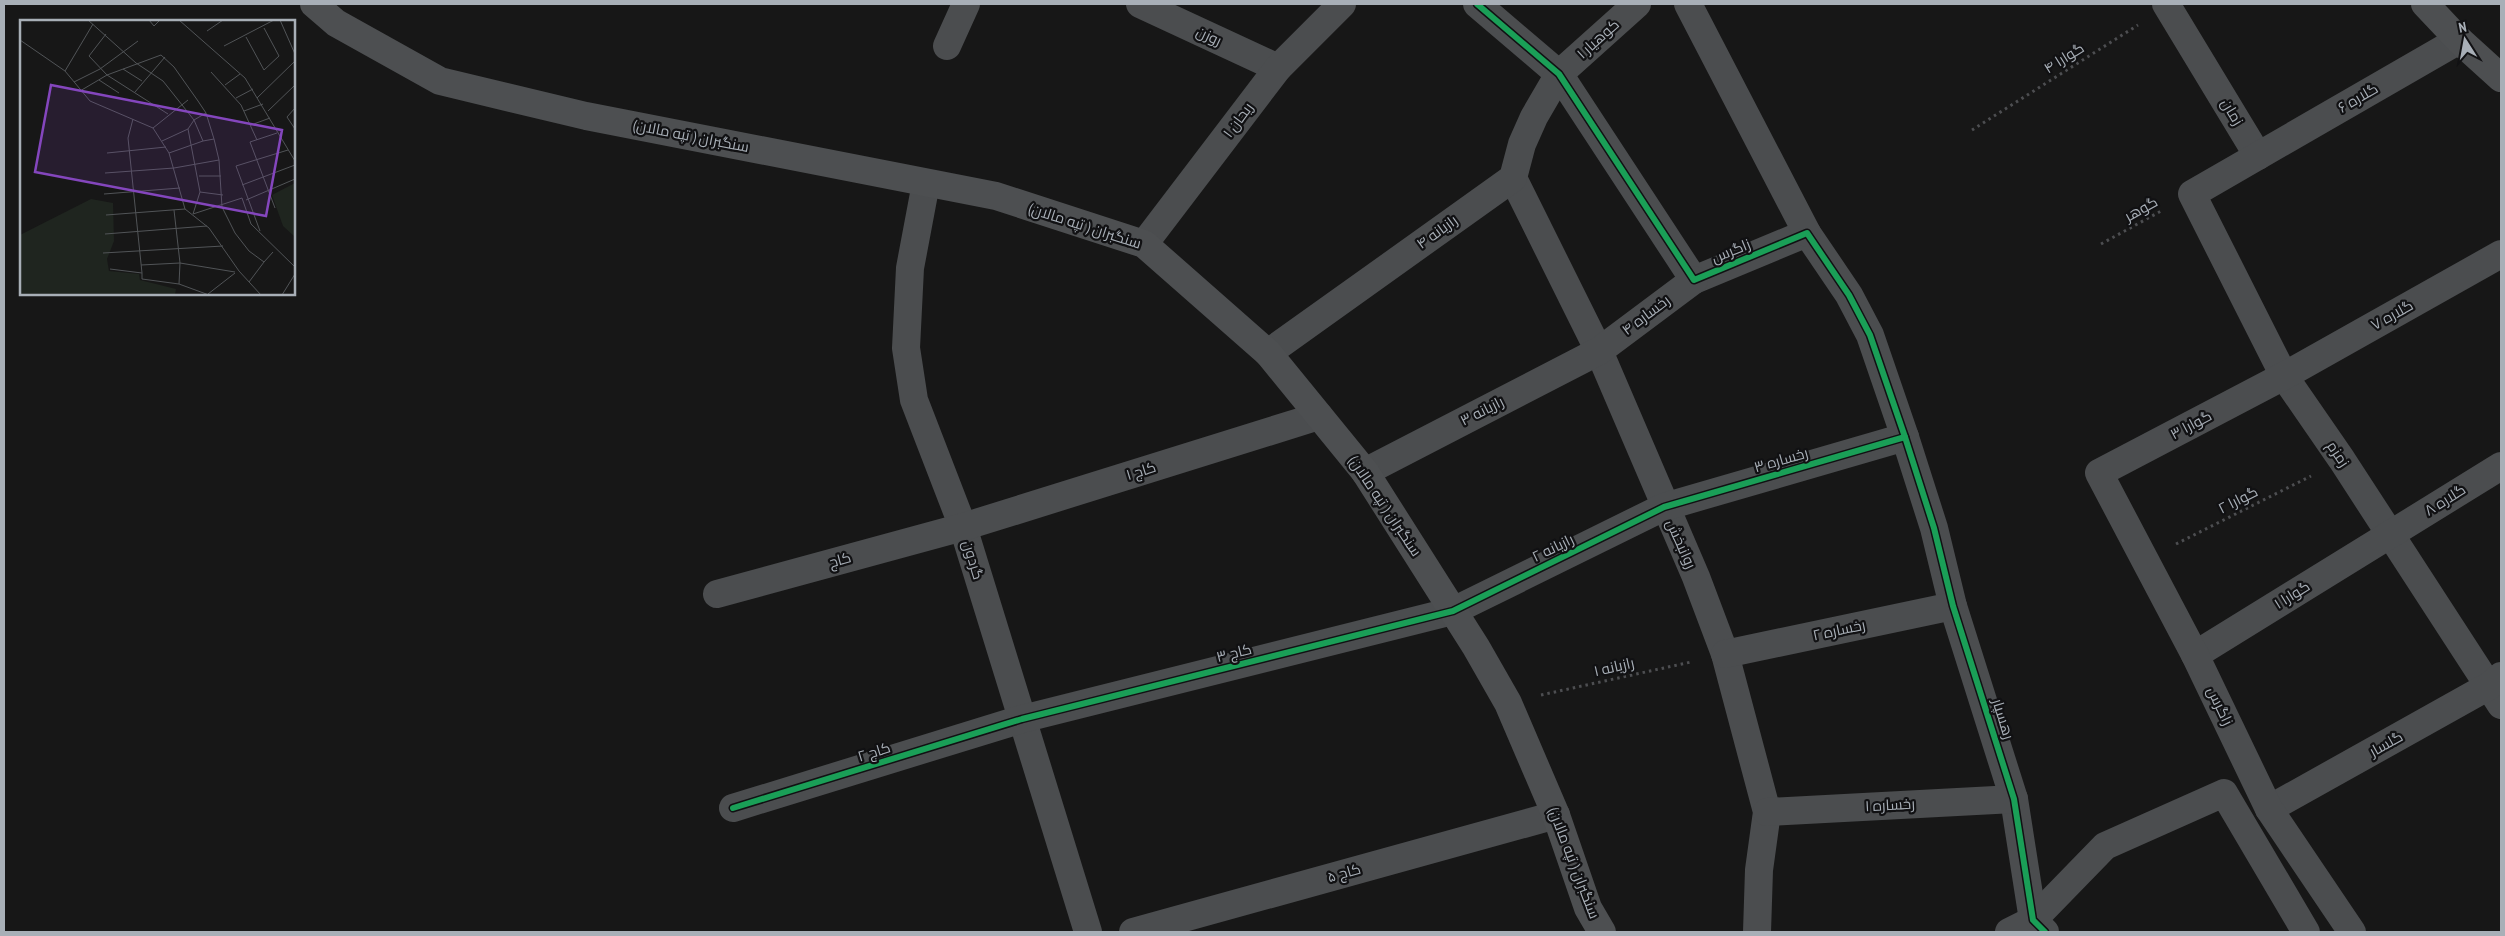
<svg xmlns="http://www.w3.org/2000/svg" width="2505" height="936" font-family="'PT Sans Narrow',Cairo,sans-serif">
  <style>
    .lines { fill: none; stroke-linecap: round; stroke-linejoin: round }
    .path { stroke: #4d4e51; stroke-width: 3; stroke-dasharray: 2.5 4; stroke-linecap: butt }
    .minor { stroke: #4b4d4f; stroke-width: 28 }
    .major { stroke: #4d4f51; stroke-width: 28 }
    .cycleway-casing { stroke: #111113; stroke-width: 9 }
    .cycleway { stroke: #1a9f57; stroke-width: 6 }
    .labels { text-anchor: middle; stroke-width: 4.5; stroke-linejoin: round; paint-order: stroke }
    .street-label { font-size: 15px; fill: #a8afb7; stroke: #111113 }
    .inset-road { fill: none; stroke: #515457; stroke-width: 1 }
    .view { fill: #8446bd; fill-opacity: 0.15; stroke: #8446bd; stroke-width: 2.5 }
    .inset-edge { fill: none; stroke: #a8afb7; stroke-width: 2.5 }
  </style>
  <rect width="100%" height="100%" fill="#171717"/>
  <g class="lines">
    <!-- path -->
    <g class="path">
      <polyline points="1972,130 2138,25"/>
      <polyline points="2101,244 2163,210"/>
      <polyline points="2176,544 2311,476"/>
      <polyline points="1541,695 1691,662"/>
    </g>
    <!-- minor -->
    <g class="minor">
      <polyline points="1140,4 1278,68"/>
      <polyline points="1477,4 1559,74 1694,280 1807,233 1849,295 1870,335 1905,437 1934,528 1953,606 2014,799 2033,920 2045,932"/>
      <polyline points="1688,4 1807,233"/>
      <polyline points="2166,4 2258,156"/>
      <polyline points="2459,40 2192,194 2284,376 2342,460 2501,705"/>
      <polyline points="947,46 966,4"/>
      <polyline points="1513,178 1599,351 1696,577 1725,654 1767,812 1759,870 1757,932"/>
      <polyline points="926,183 910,268 906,348 914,400 963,527 1088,932"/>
      <polyline points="1144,244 1278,68 1342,4"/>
      <polyline points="1268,353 1513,178 1522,144 1534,117 1559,74 1637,4"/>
      <polyline points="1365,472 1599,351 1694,280"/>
      <polyline points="717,594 963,527 1319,416"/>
      <polyline points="1725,654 1953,606"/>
      <polyline points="2195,655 2501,466"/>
      <polyline points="733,808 1022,719 1453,611 1664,507 1905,437"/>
      <polyline points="2269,809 2489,686 2501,676"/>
      <polyline points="1767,812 2014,799"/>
      <polyline points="1133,932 1556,815"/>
      <polyline points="2009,932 2033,920 2105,846 2224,793 2306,932"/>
      <polyline points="2352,932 2269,809 2195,655 2099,473 2284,376 2501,254"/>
    </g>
    <!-- major -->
    <g class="major">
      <polyline points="314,4 336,23 440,81 586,116 996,196 1144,244 1268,353 1365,472 1476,647 1508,703 1556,815 1588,908 1602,932"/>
      <polyline points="2425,4 2459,40 2501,78"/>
    </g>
    <defs>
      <g id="cycleway">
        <polyline points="1477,4 1559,74 1694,280 1807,233 1849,295 1870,335 1905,437 1934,528 1953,606 2014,799 2033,920 2045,932"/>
        <polyline points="733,808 1022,719 1453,611 1664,507 1905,437"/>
      </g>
    </defs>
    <!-- cycleway casing -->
    <use href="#cycleway" class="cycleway-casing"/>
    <!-- cycleway -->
    <use href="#cycleway" class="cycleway"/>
  </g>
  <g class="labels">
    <!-- street labels -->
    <g class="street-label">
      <text transform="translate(1209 36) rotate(25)" y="5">روزن</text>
      <text transform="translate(1598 39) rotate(-42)" y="5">کوهیار ۱</text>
      <text transform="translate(2064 58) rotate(-32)" y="5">گوارا ۴</text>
      <text transform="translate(2358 98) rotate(-30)" y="5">گلاره ۶</text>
      <text transform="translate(2232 112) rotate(59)" y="5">زمان</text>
      <text transform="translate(1238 120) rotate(-53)" y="5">ریحان ۱</text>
      <text transform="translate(691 136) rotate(11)" y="5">سنگبران ( تپه مالان)</text>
      <text transform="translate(2141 209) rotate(-29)" y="5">گوهر</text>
      <text transform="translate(1085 226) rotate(18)" y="5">سنگبران ( تپه مالان)</text>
      <text transform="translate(1437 232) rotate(-36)" y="5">رازیانه ۴</text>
      <text transform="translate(1731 251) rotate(-22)" y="5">زاگرس</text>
      <text transform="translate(1646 315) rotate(-37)" y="5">رخساره ۴</text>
      <text transform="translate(2392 315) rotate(-29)" y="5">گلاره ۷</text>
      <text transform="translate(1482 411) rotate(-27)" y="5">رازیانه ۳</text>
      <text transform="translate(2191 425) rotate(-28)" y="5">گوارا ۳</text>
      <text transform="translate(2338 454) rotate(56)" y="5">زمزم</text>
      <text transform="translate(1781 460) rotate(-16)" y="5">رخساره ۳</text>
      <text transform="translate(1141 471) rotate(-17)" y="5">کاج ۱</text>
      <text transform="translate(2238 500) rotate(-27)" y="5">گوارا ۲</text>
      <text transform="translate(2445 500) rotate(-32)" y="5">گلاره ۸</text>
      <text transform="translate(1385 506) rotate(56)" y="5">سنگبران ( تپه مالان)</text>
      <text transform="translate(1681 544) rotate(66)" y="5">روانبخش</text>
      <text transform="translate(1553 548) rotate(-26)" y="5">رازیانه ۲</text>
      <text transform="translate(840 560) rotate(-15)" y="5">کاج</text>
      <text transform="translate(973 560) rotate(73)" y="5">گردون</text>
      <text transform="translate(2292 595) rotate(-32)" y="5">گوارا ۱</text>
      <text transform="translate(1839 630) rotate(-12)" y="5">رخساره ۲</text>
      <text transform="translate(1234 653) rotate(-14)" y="5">کاج ۳</text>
      <text transform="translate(1614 667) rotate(-13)" y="5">رازیانه ۱</text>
      <text transform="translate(2220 706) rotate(65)" y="5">زاگرس</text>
      <text transform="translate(2003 719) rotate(73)" y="5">رهسپار</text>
      <text transform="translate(2386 744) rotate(-29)" y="5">گلسار</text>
      <text transform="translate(874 752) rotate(-17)" y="5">کاج ۲</text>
      <text transform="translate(1890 805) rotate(-3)" y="5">رخساره ۱</text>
      <text transform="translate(1574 863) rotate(69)" y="5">سنگبران ( تپه مالان)</text>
      <text transform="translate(1344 873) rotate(-16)" y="5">کاج ۵</text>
    </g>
  </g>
  <!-- overview -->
  <g transform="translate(20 20)">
    <rect width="275" height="275" fill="#171717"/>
    <path d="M275,163v54l-12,-11 -11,-31zM71,179l22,4 1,38 -7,18 2,12 30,3 1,6 36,9 -1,6h-155v-60z" fill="#1f251f"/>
    <path class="inset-road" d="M68,0l48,43 27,18 31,39 9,21 11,-2 5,21 3,47 13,26 14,18 15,11 9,-10M129,0l5,6 6,-6M159,0l66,58 50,83M260,0l15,34M187,11l16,-11M86,14l-17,22 18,19 61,39M226,17l18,33 15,-14 -15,-28M0,20l45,31 25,30 63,27 16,25 16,56 24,19 30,43 22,24M204,26l50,-26M103,49l19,12M45,51l28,-47M191,52l30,33 16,35M79,60l20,13M54,62l26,-13 38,-28M205,65l15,-11M60,71l27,-16 54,-20 13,12 24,34 8,12 8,26M115,72l30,-35M216,78l17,-9M237,78l38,-37M275,88l-8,9 8,12M224,91l19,-7M248,91l27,-26M113,99l-5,19 14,135M231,105l19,-7M133,108l35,-28M168,109l12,63 -7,22M142,121l26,-12 6,-9 12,-7M87,133l59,-6M149,133l34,-12M85,153l69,-5 45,-8M179,156h22M222,165l53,-20M180,172l23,3M84,174l76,-6M226,180l49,-21M255,188l-25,-66 27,-9M154,190l6,53 -1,21M173,194l49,-16 9,26 44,43M86,195l79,-6M240,211l-24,-65 52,-16M85,214l102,-8M83,233l120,-7M121,245l39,-2 55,9M90,249l32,4v6l37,5 30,11M229,262l15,-20M188,274l27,-21M262,275l13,-21"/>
    <path class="view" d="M31,65l231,45 -16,86 -231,-44z"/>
    <rect width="275" height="275" class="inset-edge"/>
  </g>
  <!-- border -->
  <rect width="2505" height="936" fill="none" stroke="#a8afb7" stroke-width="10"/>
  <!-- north arrow -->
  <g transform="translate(2465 40) rotate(349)" stroke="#111113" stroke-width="4" paint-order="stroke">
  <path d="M0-4L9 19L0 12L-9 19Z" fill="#a8afb7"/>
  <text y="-8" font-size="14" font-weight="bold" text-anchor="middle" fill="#a8afb7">N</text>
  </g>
</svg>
